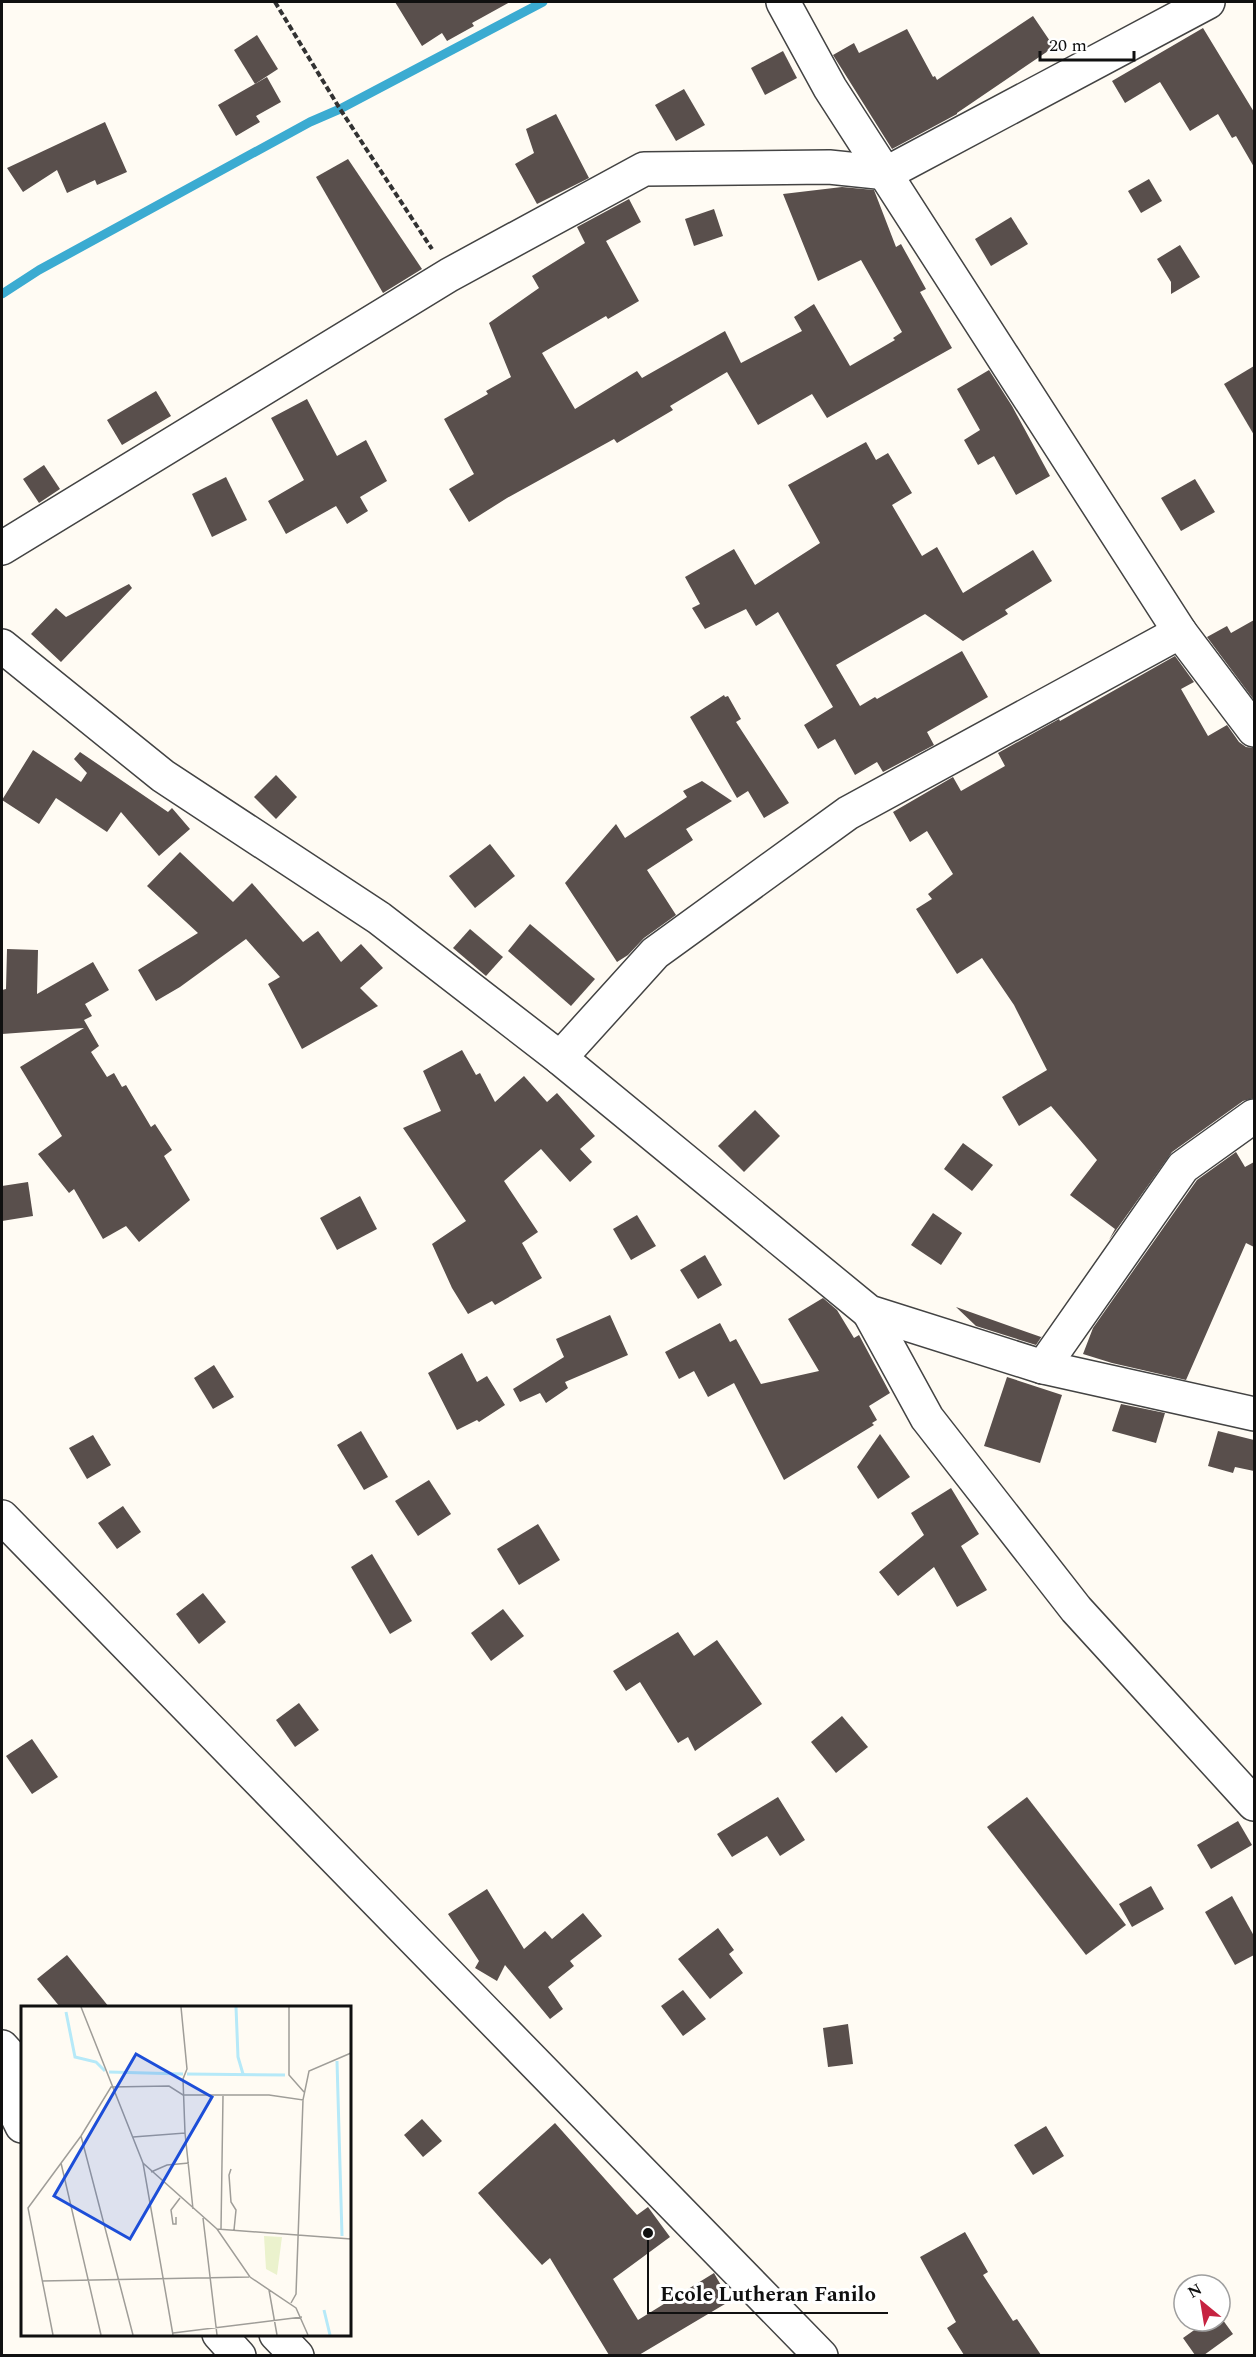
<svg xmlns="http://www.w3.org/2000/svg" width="1256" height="2357" font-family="Spectral,serif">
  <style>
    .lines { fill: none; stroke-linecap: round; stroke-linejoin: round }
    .stream { stroke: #3babd1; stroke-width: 9 }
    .building { fill: #594f4c }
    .minor-casing { stroke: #434343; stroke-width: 36 }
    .tertiary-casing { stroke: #434343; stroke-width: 36 }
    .path { stroke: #323232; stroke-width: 4; stroke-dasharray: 6 3; stroke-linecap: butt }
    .minor { stroke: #fff; stroke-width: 33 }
    .tertiary { stroke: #fff; stroke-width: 33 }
    .inset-river { fill: none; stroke: #b6e9f8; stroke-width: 3 }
    .inset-road { fill: none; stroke: #9f9d98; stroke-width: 1.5 }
    .view { fill: #1d4ed8; fill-opacity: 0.15; stroke: #1d4ed8; stroke-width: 3 }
    .inset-edge { fill: none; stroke: #101010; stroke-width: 3 }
    .leader { fill: none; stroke: #101010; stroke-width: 2 }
    .callout-dot { fill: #101010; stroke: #fff; stroke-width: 2 }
    .callout-label { font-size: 21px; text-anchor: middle; font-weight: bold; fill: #101010; stroke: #fff; stroke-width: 6; stroke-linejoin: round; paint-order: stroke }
  </style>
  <rect width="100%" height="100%" fill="#fffbf3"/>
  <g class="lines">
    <!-- stream -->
    <polyline class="stream" points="2,294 39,270 310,122 340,109 543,2"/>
  </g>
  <!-- building -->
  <g class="building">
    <polygon points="395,2 510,2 472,23 474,26 447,41 442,33 422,46"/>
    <polygon points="1033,16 1054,47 957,113 957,114 892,149 833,55 854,43 859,53 907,29 933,77 935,76 937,80"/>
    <polygon points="1203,28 1254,112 1254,167 1236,136 1232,138 1218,114 1190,131 1160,82 1125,103 1112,81"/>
    <polygon points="257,35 278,69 255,84 234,50"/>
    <polygon points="783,51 797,78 765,95 751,68"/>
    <polygon points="267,77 281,102 256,116 260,122 236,136 218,105"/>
    <polygon points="684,89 705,125 676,141 655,105"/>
    <polygon points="556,114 589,178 537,204 515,164 534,153 526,129"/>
    <polygon points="105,122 127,172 97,185 95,180 67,193 57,170 23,192 7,168"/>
    <polygon points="348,159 422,269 383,293 316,177"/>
    <polygon points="1149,179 1162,201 1141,213 1128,191"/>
    <polygon points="842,187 874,190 896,247 901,244 926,289 920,292 952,348 827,418 812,394 758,425 727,372 670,406 673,410 617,443 614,439 507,498 469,522 449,489 474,474 444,419 488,394 486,391 511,377 489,323 539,288 532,276 585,243 577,227 629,199 641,222 606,241 639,301 608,319 606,316 542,353 575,409 637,371 642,378 725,331 741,363 802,331 794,317 814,304 850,366 895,340 893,338 902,332 861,260 818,281 783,194"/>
    <polygon points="714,209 723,236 694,246 685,219"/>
    <polygon points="1011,217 1028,244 991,266 975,239"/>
    <polygon points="1180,245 1200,277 1171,294 1171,282 1157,259"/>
    <polygon points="1254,366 1254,435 1224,384"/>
    <polygon points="989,370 1012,406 1050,476 1016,495 994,456 978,465 964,440 980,430 957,389"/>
    <polygon points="156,391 171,416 122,445 107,420"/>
    <polygon points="307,399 337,456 366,440 387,481 360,497 368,511 347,524 336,506 286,534 268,501 304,480 271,418"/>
    <polygon points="866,442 876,460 888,453 912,493 892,505 922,556 937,547 963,593 1033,550 1052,581 1005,610 1008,614 963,641 925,614 836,665 860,706 875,697 877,699 962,651 988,697 927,732 934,745 883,772 877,762 855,775 835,739 818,749 804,725 833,707 778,612 756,626 746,609 705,629 692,608 700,604 685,577 734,549 755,585 820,543 788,485"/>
    <polygon points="44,465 60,489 39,503 23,479"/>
    <polygon points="226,477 247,520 212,537 192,494"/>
    <polygon points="1195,479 1215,512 1181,531 1161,498"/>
    <polygon points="129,584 132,588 61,662 31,634 56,608 66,617"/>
    <polygon points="1254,620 1254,700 1207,637 1227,626 1231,633"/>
    <polygon points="1175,656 1194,682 1181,689 1208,736 1227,725 1239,742 1246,747 1254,748 1254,1098 1243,1101 1172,1152 1109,1240 1115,1229 1070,1195 1097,1160 1051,1106 1019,1126 1002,1097 1047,1070 1014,1005 982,958 957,974 916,909 932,899 928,894 953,874 927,831 910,842 893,812 953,777 961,791 1005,766 998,753 1059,719 1060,721"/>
    <polygon points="724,695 725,697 728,696 741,719 736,722 789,803 764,818 748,791 737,798 690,717"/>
    <polygon points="33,750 81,782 87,773 74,759 80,752 168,812 172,808 190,829 159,856 121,812 107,832 56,798 39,824 2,800"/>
    <polygon points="276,775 297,797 276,819 254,797"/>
    <polygon points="702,781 732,801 686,829 693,840 647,870 676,915 644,938 628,955 617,962 565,883 616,824 625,838 687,797 683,791"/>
    <polygon points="490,844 515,876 475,908 449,876"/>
    <polygon points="180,852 233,902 252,883 303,942 318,931 341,962 361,944 383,968 360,988 378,1006 302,1049 268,984 280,977 246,939 180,987 156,1001 138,970 198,933 147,886"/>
    <polygon points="530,924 595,979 571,1006 508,951"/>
    <polygon points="470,929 503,957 486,976 453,948"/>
    <polygon points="7,949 38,950 37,994 93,962 109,990 85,1004 92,1016 84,1020 99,1046 91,1052 107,1077 114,1073 122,1087 126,1085 151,1127 155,1124 172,1150 164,1156 190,1200 139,1242 126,1226 103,1239 74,1189 69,1193 38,1154 62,1136 20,1067 84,1028 2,1034 2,990 6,989"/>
    <polygon points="462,1050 476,1075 480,1073 495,1102 524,1076 547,1102 557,1093 595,1136 580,1149 592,1162 570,1182 541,1149 504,1181 538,1232 522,1243 542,1278 495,1305 492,1301 468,1314 452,1288 432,1244 466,1221 403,1128 441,1111 423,1071"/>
    <polygon points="755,1110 780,1136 744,1172 718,1146"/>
    <polygon points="963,1143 993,1165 972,1191 944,1169"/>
    <polygon points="1236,1152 1245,1167 1254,1162 1254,1247 1246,1243 1186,1380 1112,1363 1083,1354 1093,1328 1197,1180"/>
    <polygon points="28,1182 33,1216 2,1221 2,1186"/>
    <polygon points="360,1196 377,1229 337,1250 320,1218"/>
    <polygon points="933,1213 962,1233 941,1265 911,1245"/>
    <polygon points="637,1215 656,1246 631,1260 613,1229"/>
    <polygon points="705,1255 722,1285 698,1299 680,1270"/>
    <polygon points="823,1298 837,1310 854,1338 859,1335 890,1393 869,1406 877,1420 872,1423 874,1425 784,1480 734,1383 708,1397 694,1371 679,1379 665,1352 720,1323 730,1342 736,1339 761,1384 819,1371 788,1319"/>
    <polygon points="956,1307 1041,1337 1042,1336 1036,1345 976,1326"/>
    <polygon points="610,1315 628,1355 565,1382 568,1388 546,1403 540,1393 520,1402 513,1389 564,1357 556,1339"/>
    <polygon points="462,1353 477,1382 487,1376 505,1405 479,1422 477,1420 457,1430 428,1373"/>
    <polygon points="214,1365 234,1397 213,1409 194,1378"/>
    <polygon points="1007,1377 1062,1395 1040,1463 984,1446"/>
    <polygon points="1121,1404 1165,1413 1156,1443 1112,1431"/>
    <polygon points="361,1431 388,1477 364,1490 337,1445"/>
    <polygon points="1218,1431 1254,1440 1254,1471 1235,1467 1233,1473 1208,1466"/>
    <polygon points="880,1434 910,1477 878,1499 857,1467"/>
    <polygon points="93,1435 111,1465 87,1479 69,1448"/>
    <polygon points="429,1480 451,1514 418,1536 395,1501"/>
    <polygon points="951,1488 979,1534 961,1546 987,1590 957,1607 934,1567 898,1596 879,1572 924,1535 911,1513"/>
    <polygon points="123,1506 141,1532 117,1549 98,1523"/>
    <polygon points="538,1524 560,1560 519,1585 497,1549"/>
    <polygon points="372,1554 412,1621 390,1634 351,1567"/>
    <polygon points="203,1593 226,1622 199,1644 176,1614"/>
    <polygon points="503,1609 524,1636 491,1661 471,1633"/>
    <polygon points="678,1632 694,1656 717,1640 762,1704 695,1751 688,1737 678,1743 640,1682 626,1691 613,1671"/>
    <polygon points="299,1703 319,1730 295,1747 276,1720"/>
    <polygon points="842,1716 868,1747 836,1773 811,1742"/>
    <polygon points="32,1739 58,1777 32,1794 6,1756"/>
    <polygon points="778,1797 805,1840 780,1856 767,1836 732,1857 717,1834"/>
    <polygon points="1027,1797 1126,1925 1086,1955 987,1827"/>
    <polygon points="1238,1821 1252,1845 1211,1869 1197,1845"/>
    <polygon points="1151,1886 1164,1909 1132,1927 1119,1904"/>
    <polygon points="487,1889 524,1949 545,1931 552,1939 583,1913 602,1936 570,1961 574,1966 548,1987 563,2009 550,2019 505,1965 497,1981 475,1968 479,1961 448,1914"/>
    <polygon points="1232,1896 1254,1936 1254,1955 1235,1965 1205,1912"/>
    <polygon points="718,1928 734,1950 729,1954 743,1973 710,1999 678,1959"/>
    <polygon points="67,1955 109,2007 60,2007 37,1979"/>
    <polygon points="683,1990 706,2019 683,2036 661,2006"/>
    <polygon points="848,2024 853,2064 828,2067 823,2028"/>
    <polygon points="422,2119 442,2141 423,2157 404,2135"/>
    <polygon points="555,2123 637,2215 648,2207 670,2237 613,2279 638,2320 714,2273 730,2301 639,2355 609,2355 550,2258 542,2265 478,2193"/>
    <polygon points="1046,2126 1064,2156 1033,2175 1014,2145"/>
    <polygon points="965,2232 988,2272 983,2275 1013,2321 1017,2319 1041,2355 964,2355 947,2328 956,2322 920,2257"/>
    <polygon points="1220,2316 1233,2334 1204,2355 1195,2355 1183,2338 1207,2321 1220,2321"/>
  </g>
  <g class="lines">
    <defs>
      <g id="minor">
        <polyline points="783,2 830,88 1180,632"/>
        <polyline points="2,548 449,275 644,169 829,167 887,173 1208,2"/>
        <polyline points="560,1058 655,953 848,813 1180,632 1254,730"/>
        <polyline points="869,1312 927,1418 1076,1609 1254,1804"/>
        <polyline points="1043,1367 1183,1167 1254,1116"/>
        <polyline points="2,1517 821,2356"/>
        <polyline points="2,2047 22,2069"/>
        <polyline points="2,2085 22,2126"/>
        <polyline points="219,2334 239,2356"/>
        <polyline points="276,2334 297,2356"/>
      </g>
      <polyline id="tertiary" points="2,646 163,776 379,918 560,1058 869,1312 1043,1367 1254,1414"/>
    </defs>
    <!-- minor casing -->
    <use href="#minor" class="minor-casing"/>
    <!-- tertiary casing -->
    <use href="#tertiary" class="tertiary-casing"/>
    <!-- path -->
    <polyline class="path" points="275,2 340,109 432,249"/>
    <!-- minor -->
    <use href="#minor" class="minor"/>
    <!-- tertiary -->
    <use href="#tertiary" class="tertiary"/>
  </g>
  <!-- overview -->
  <g transform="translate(21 2006)">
    <rect width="330" height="330" fill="#fffbf3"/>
    <path d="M243,230l18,1 -5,38 -11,-6z" fill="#ebf2cd"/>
    <path class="inset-river" d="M215,1l2,50 5,17M45,6l9,45 21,5 9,9M316,55l5,175M88,66l74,2M166,68l98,1M303,304l6,25"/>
    <path class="inset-road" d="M60,1l62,156 74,66 33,48 46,31 12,27M160,1l6,62 -4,10 2,54M268,1v68l15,17M60,130l52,199M112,131l52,-4 8,76M40,157l40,172M122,157l30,172M210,163l-2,6 2,27 5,8 -2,20M130,166l16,-7 22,-2M155,211v7h-3l-2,-14 9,-12M182,212l14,117M196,223l134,10M200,223l2,-133M21,275l207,-4M248,284l8,45M270,297l5,-9 7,-194M152,327l129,-16M32,329l-25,-127 53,-72 30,-49 58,-1 14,9h86l34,5 6,-29 42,-18"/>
    <path class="view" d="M115,48l76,43 -82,142 -76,-43z"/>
    <rect width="330" height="330" class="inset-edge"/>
  </g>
  <!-- callouts -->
  <path class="leader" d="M648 2233L648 2313H888"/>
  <circle class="callout-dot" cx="648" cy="2233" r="6"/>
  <g class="callout-label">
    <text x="768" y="2301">Ecole Lutheran Fanilo</text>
  </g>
  <!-- border -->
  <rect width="1256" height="2357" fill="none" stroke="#101010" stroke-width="6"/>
  <!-- north arrow -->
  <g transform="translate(1202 2303) rotate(330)"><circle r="28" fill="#ffffff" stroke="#9f9f9f" stroke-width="1.5"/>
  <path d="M0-4.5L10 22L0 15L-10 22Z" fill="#c62341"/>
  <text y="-9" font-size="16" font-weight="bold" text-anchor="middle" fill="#101010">N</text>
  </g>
  <!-- scale -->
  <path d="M1040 51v9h94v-9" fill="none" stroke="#101010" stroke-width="3"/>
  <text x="1049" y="51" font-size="18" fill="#101010" stroke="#ffffff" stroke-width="4.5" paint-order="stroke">20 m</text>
</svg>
